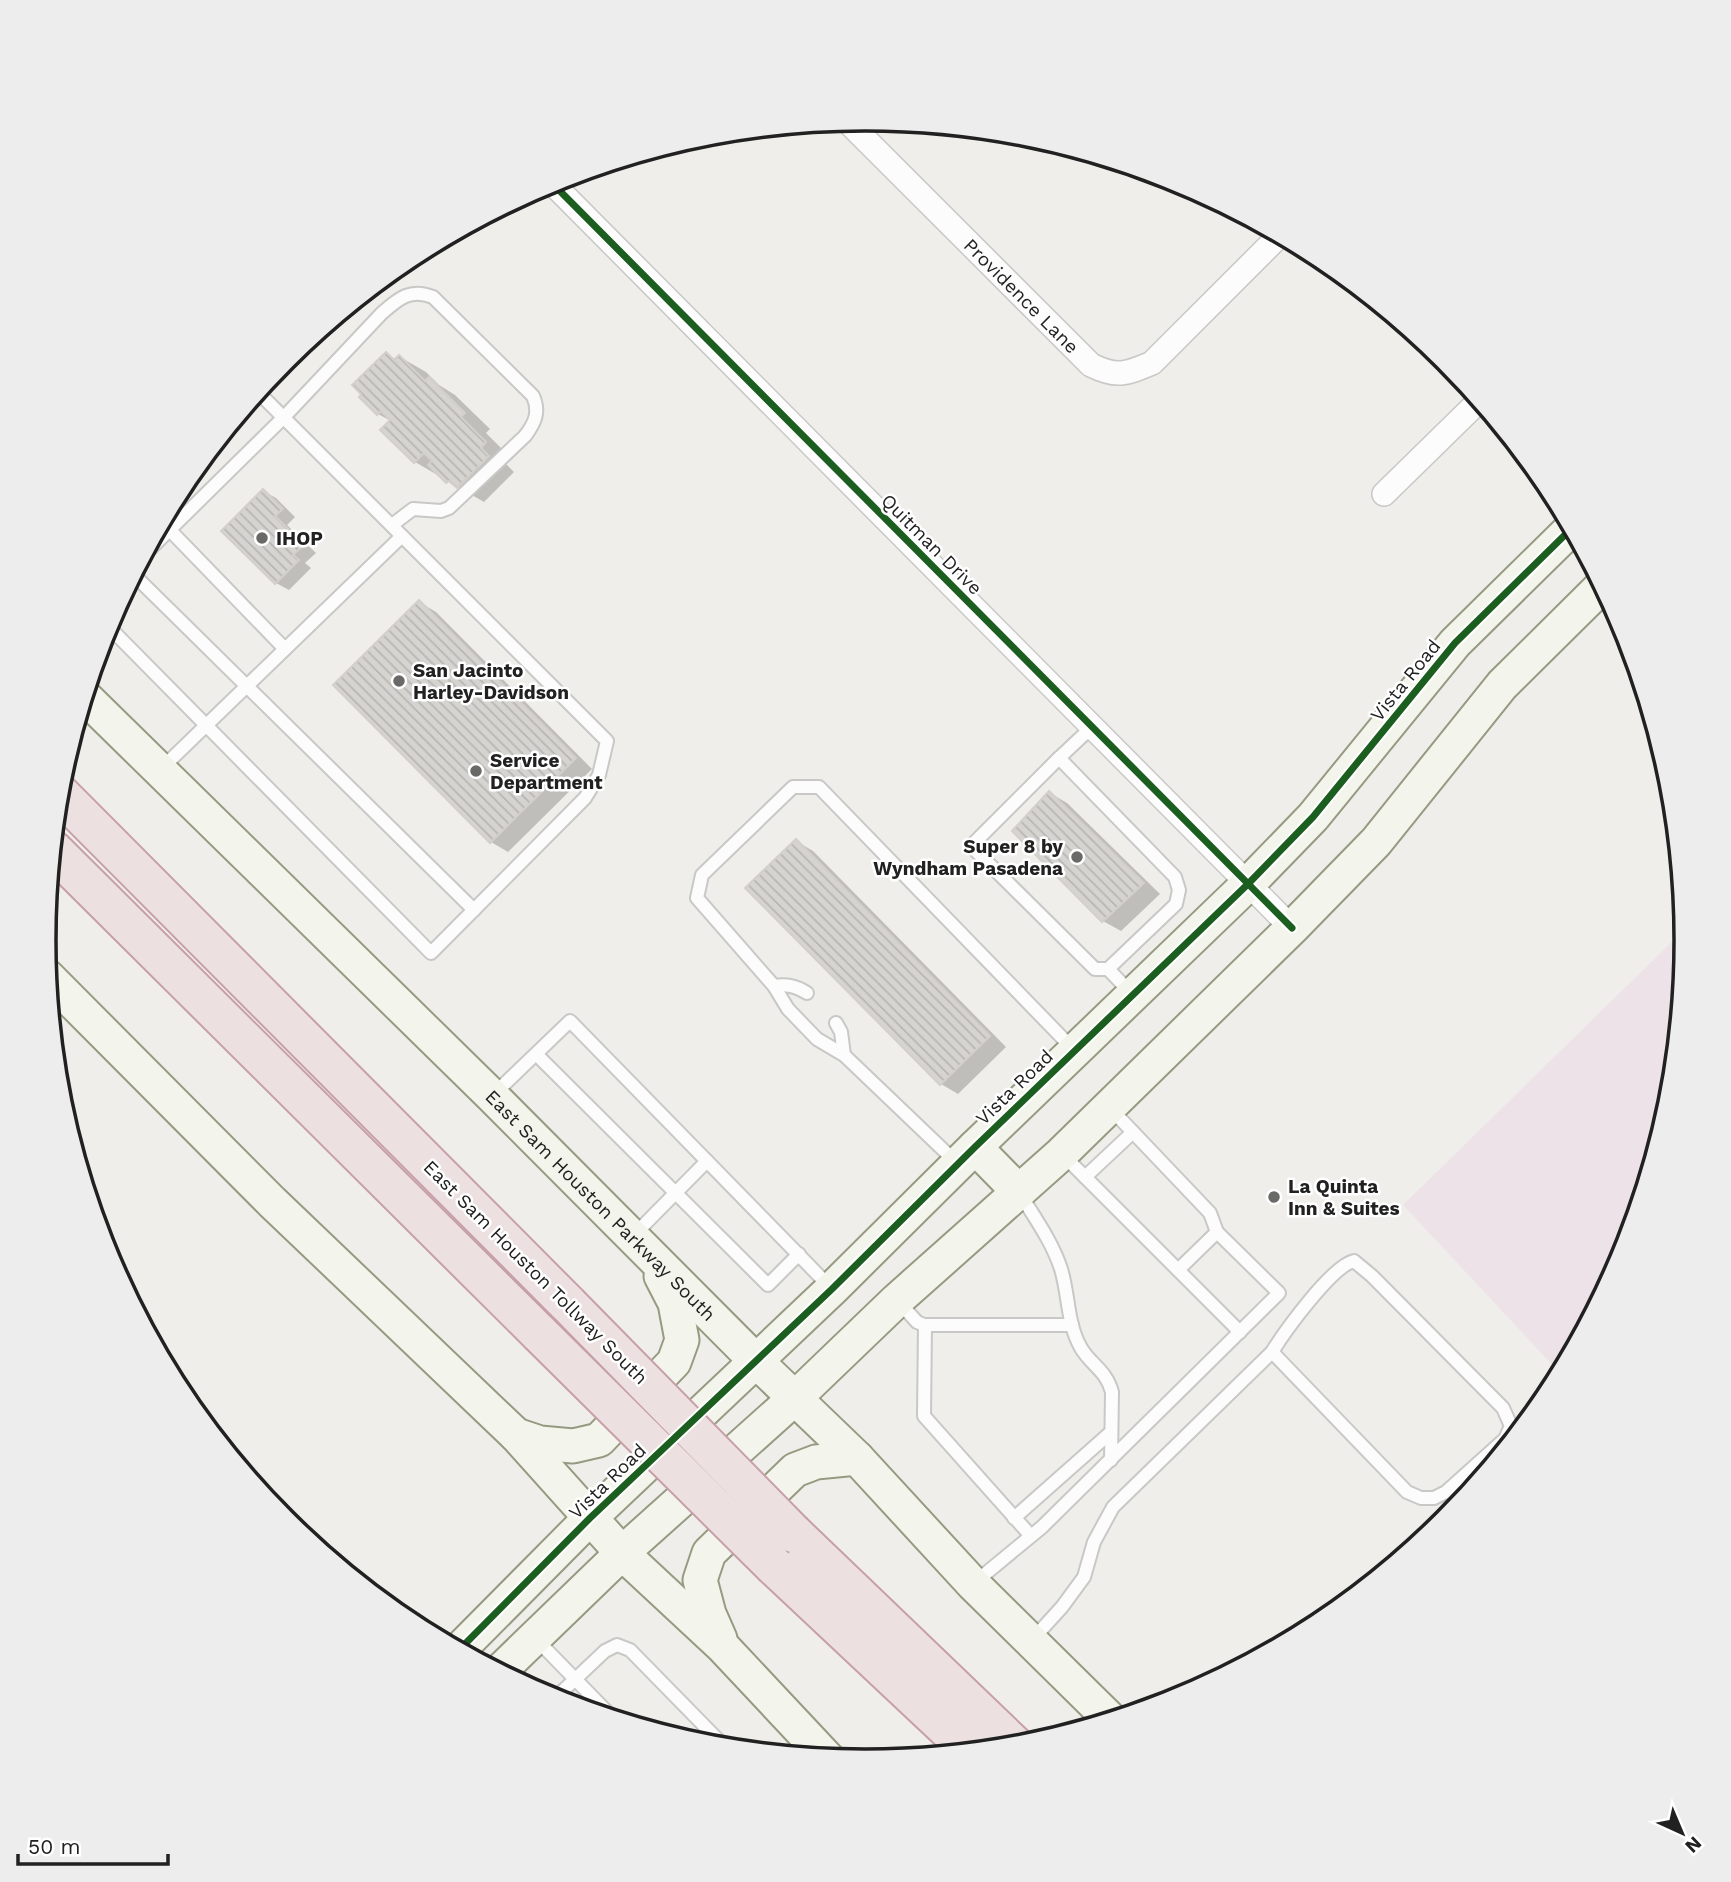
<svg xmlns="http://www.w3.org/2000/svg" width="1731" height="1882" font-family="'Work Sans',sans-serif">
  <style>
    .industrial { fill: #ede2e8 }
    .shadow { fill: #0003 }
    .building { fill: url(#building-back-hatch); stroke: #d3d0cb; stroke-width: 2 }
    .lines { fill: none; stroke-linecap: round; stroke-linejoin: round }
    .lane-casing { stroke: #c8c8c6; stroke-width: 16 }
    .street-casing { stroke: #c8c8c6; stroke-width: 26 }
    .secondary-casing { stroke: #969a80; stroke-width: 37 }
    .highway-casing { stroke: #c79fa8; stroke-width: 42 }
    .lane { stroke: #fdfcfc; stroke-width: 12 }
    .street { stroke: #fdfcfc; stroke-width: 23 }
    .secondary { stroke: #f3f5ec; stroke-width: 33 }
    .highway { stroke: #ece0e1; stroke-width: 38 }
    .highway-bridge-casing { stroke: #c79fa8; stroke-width: 42; stroke-linecap: butt }
    .highway-bridge { stroke: #ece0e1; stroke-width: 38 }
    .cycleway-casing { stroke: #fff; stroke-width: 11 }
    .cycleway { stroke: #1b5e20; stroke-width: 7 }
    .poi-dot { fill: #696967; stroke: #fff; stroke-width: 2.5 }
    .labels { text-anchor: middle; stroke-width: 5; stroke-linejoin: round; paint-order: stroke }
    .street-label { font-size: 19px; fill: #212121; stroke: #fff }
    .poi-label { font-size: 19px; font-weight: bold; fill: #212121; stroke: #fff; text-anchor: start }
    .rim { fill: none; stroke: #212121; stroke-width: 3.5 }
  </style>
  <defs>
    <pattern id="building-back-hatch" width="6" height="6" patternUnits="userSpaceOnUse" patternTransform="scale(1.75)"><rect width="6" height="6" fill="#d6d4d1"/><path d="M-1 5l2 2M0 0l6 6M5-1l2 2" fill="none" stroke="#b7b6b3"/></pattern>
  </defs>
  <rect width="100%" height="100%" fill="#efeeea"/>
  <!-- industrial -->
  <polygon class="industrial" points="1686,928 1687,941 1671,1102 1625,1256 1561,1374 1403,1205"/>
  <!-- shadow -->
  <g class="shadow">
    <polygon points="386,354 397,360 400,357 426,372 439,385 455,395 490,429 486,433 511,458 506,464 514,472 484,502 415,462 391,421 378,414"/>
    <polygon points="263,491 276,498 295,517 287,525 316,553 305,563 311,568 289,590 276,583 224,531"/>
    <polygon points="419,602 436,612 592,769 508,852 491,842"/>
    <polygon points="1050,793 1067,803 1160,894 1121,931 1103,921 1014,831"/>
    <polygon points="796,841 813,851 1006,1047 958,1094 941,1084"/>
  </g>
  <!-- building -->
  <g class="building">
    <polygon points="386,352 394,360 399,355 425,381 429,377 465,413 461,417 486,442 481,448 489,456 457,488 449,481 446,483 428,465 432,461 424,453 414,463 380,430 390,420 381,411 377,415 359,397 361,394 352,385"/>
    <polygon points="263,489 283,509 275,516 304,545 293,555 299,560 275,584 221,531"/>
    <polygon points="419,600 576,758 490,843 333,685"/>
    <polygon points="1049,791 1144,883 1102,922 1012,831"/>
    <polygon points="796,839 990,1036 940,1085 745,888"/>
  </g>
  <g class="lines">
    <defs>
      <g id="lane">
        <polyline points="162,522 285,649"/>
        <path d="M145,554l139,-137 98,-104c17,-15 29,-25 51,-16l100,99c7,16 2,27 -8,40l-76,72 -8,3 -28,-2 -21,16"/>
        <polyline points="134,575 474,910"/>
        <polyline points="107,625 431,953 585,798 599,775 607,741 258,392"/>
        <polyline points="1092,727 1059,758 1175,877 1179,890 1176,904 1108,969 1131,993"/>
        <polyline points="1059,758 971,846 1095,969 1108,969"/>
        <polyline points="161,769 402,536"/>
        <path d="M774,986c13,-2 22,0 33,7"/>
        <polyline points="836,1023 841,1032 844,1055"/>
        <polyline points="537,1055 768,1285 799,1254"/>
        <polyline points="492,1096 570,1021 832,1289"/>
        <polyline points="1062,1154 1240,1332"/>
        <polyline points="957,1163 844,1055 817,1039 788,1009 774,986 697,898 702,875 793,787 819,787 1075,1051"/>
        <polyline points="1085,1177 1133,1132"/>
        <path d="M1019,1192c15,25 33,49 42,77 8,26 6,55 20,79 10,17 25,22 31,44l-1,68"/>
        <polyline points="634,1235 707,1161"/>
        <polyline points="1178,1270 1217,1232"/>
        <polyline points="897,1300 917,1322 924,1325 1072,1325"/>
        <polyline points="925,1325 924,1416 1031,1536"/>
        <polyline points="1014,1518 1110,1433"/>
        <polyline points="973,1584 1042,1527 1279,1293 1217,1232 1210,1213 1110,1108"/>
        <polyline points="535,1638 615,1720"/>
        <path d="M1031,1641l31,-34 22,-30 10,-35 19,-35 159,-155 135,140 14,6h13l12,-6 59,-53 6,-13 -8,-18 -131,-132 -18,-15c-22,5 -69,70 -82,91"/>
        <polyline points="552,1701 605,1651 617,1645 630,1650 727,1749"/>
      </g>
      <g id="street">
        <path id="s1" d="M847,121l244,244c26,13 35,9 61,-2l128,-128"/>
        <polyline points="551,182 1292,928"/>
        <polyline points="1384,494 1480,400"/>
      </g>
      <g id="secondary">
        <path id="s2" d="M85,697l407,399 263,264 102,98 116,126 139,137"/>
        <polyline points="47,976 272,1202 516,1435 622,1553 723,1647 828,1759"/>
        <polyline points="975,1147 1019,1192"/>
        <polyline points="516,1435 540,1443 573,1446 599,1440 674,1362 682,1340 675,1303 661,1276"/>
        <polyline points="720,1639 709,1614 700,1580 709,1553 795,1470 816,1462 857,1458"/>
        <polyline points="458,1651 590,1518 832,1289 975,1147 1248,884 1313,817 1455,643 1572,528"/>
        <polyline points="499,1672 622,1553 795,1398 897,1300 1061,1154 1292,928 1376,842 1502,685 1603,585"/>
      </g>
      <g id="highway">
        <polyline points="58,792 568,1304"/>
        <polyline points="53,850 540,1334"/>
        <polyline points="793,1533 1017,1748"/>
        <polyline points="775,1567 972,1752"/>
      </g>
    </defs>
    <!-- lane casing -->
    <use href="#lane" class="lane-casing"/>
    <!-- street casing -->
    <use href="#street" class="street-casing"/>
    <!-- secondary casing -->
    <use href="#secondary" class="secondary-casing"/>
    <!-- highway casing -->
    <use href="#highway" class="highway-casing"/>
    <!-- lane -->
    <use href="#lane" class="lane"/>
    <!-- street -->
    <use href="#street" class="street"/>
    <!-- secondary -->
    <use href="#secondary" class="secondary"/>
    <!-- highway -->
    <use href="#highway" class="highway"/>
    <defs>
      <g id="highway-bridge">
        <polyline points="568,1304 793,1533"/>
        <polyline points="540,1334 775,1567"/>
      </g>
    </defs>
    <!-- highway-bridge casing -->
    <use href="#highway-bridge" class="highway-bridge-casing"/>
    <!-- highway-bridge -->
    <use href="#highway-bridge" class="highway-bridge"/>
    <defs>
      <g id="cycleway">
        <polyline points="551,182 1292,928"/>
        <polyline points="458,1651 590,1518 832,1289 975,1147 1248,884 1313,817 1455,643 1572,528"/>
      </g>
    </defs>
    <!-- cycleway casing -->
    <use href="#cycleway" class="cycleway-casing"/>
    <!-- cycleway -->
    <use href="#cycleway" class="cycleway"/>
  </g>
  <!-- markers -->
  <g class="poi-dot">
    <circle cx="262" cy="538" r="7"/>
    <circle cx="399" cy="681" r="7"/>
    <circle cx="476" cy="771" r="7"/>
    <circle cx="1077" cy="857" r="7"/>
    <circle cx="1274" cy="1197" r="7"/>
  </g>
  <g class="labels">
    <!-- street labels -->
    <g class="street-label">
      <text dy="7" stroke="none"><textPath href="#s1" startOffset="247">Providence Lane</textPath></text>
      <text transform="translate(932 544) rotate(45)" y="7">Quitman Drive</text>
      <text transform="translate(1405 680) rotate(-51)" y="7">Vista Road</text>
      <text transform="translate(1014 1087) rotate(-44)" y="7">Vista Road</text>
      <text dy="7" stroke="none"><textPath href="#s2" startOffset="724">East Sam Houston Parkway South</textPath></text>
      <text transform="translate(536 1272) rotate(45)" y="7">East Sam Houston Tollway South</text>
      <text transform="translate(607 1481) rotate(-44)" y="7">Vista Road</text>
    </g>
    <!-- poi labels -->
    <g class="poi-label">
      <text x="276" y="545">IHOP</text>
      <text x="413" y="677">San Jacinto<tspan x="413" dy="22">Harley-Davidson</tspan></text>
      <text x="490" y="767">Service<tspan x="490" dy="22">Department</tspan></text>
      <text x="1063" y="853" text-anchor="end">Super 8 by<tspan x="1063" dy="22">Wyndham Pasadena</tspan></text>
      <text x="1288" y="1193">La Quinta<tspan x="1288" dy="22">Inn &amp; Suites</tspan></text>
    </g>
  </g>
  <!-- crop -->
  <path d="M0 0H1731V1882H0ZM56 940a809 809 0 1 1 1618 0a809 809 0 1 1-1618 0Z" fill="#ededed" fill-rule="evenodd"/>
  <path class="rim" d="M56 940a809 809 0 1 1 1618 0a809 809 0 1 1-1618 0Z"/>
  <!-- north arrow -->
  <g transform="translate(1682 1833) rotate(136)" stroke="#ffffff" stroke-width="5" paint-order="stroke">
  <path d="M0-5L12 26L0 18L-12 26Z" fill="#212121"/>
  <text y="-10" font-size="19" font-weight="bold" text-anchor="middle" fill="#212121">N</text>
  </g>
  <!-- scale -->
  <path d="M18 1854v10h150v-10" fill="none" stroke="#212121" stroke-width="3.5"/>
  <text x="28" y="1854" font-size="21" fill="#212121" stroke="#ffffff" stroke-width="5" paint-order="stroke">50 m</text>
</svg>
